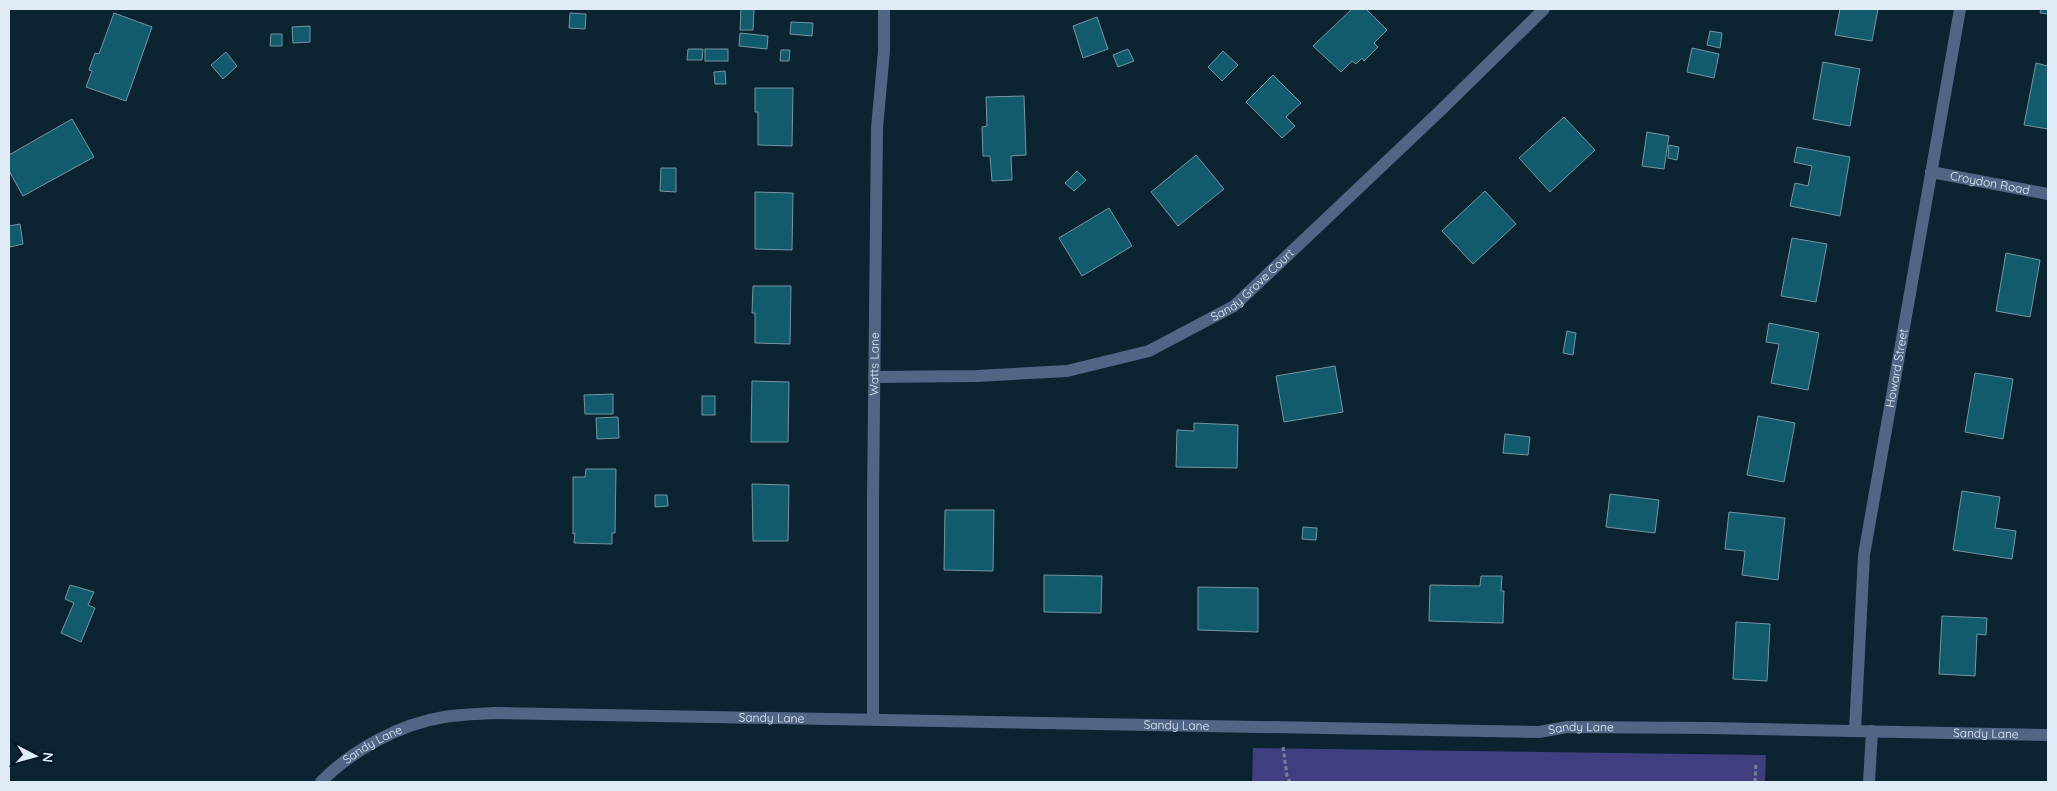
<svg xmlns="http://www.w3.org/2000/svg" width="2057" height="791" font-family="Quicksand,sans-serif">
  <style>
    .green { fill: #3e3e81 }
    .building { fill: #115b6d; stroke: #7596a1 }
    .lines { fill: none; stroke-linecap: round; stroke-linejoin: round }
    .path { stroke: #718390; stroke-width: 3; stroke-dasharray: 4 2.5; stroke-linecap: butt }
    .service { stroke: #516584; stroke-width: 12 }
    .minor { stroke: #516584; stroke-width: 12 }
    .labels { text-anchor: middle; stroke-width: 4; stroke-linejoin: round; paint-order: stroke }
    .street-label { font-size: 12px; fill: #dfecf7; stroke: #031927 }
  </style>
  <rect width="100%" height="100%" fill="#0c2331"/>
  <!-- green -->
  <polygon class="green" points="1253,748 1766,755 1765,782 1252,782"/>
  <!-- building -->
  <g class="building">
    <polygon points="741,9 754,9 753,30 740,30"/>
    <polygon points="1352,9 1366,9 1387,30 1374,43 1378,47 1364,61 1362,58 1356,64 1352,61 1341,72 1313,46"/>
    <polygon points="1840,9 1878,9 1872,41 1835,35"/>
    <polygon points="2041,9 2048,9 2048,14 2040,13"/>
    <polygon points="114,13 152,27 126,101 86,87 92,71 89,70 95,53 99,54"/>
    <polygon points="570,13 586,14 585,29 569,28"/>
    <polygon points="1097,17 1108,49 1083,58 1073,26"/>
    <polygon points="791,22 813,23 812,36 790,34"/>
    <polygon points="310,26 310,42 293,43 292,27"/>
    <polygon points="1710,31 1722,33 1720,48 1707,45"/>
    <polygon points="740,33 768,36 767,49 739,46"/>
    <polygon points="271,34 282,34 282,46 270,46"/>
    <polygon points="1692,48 1719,54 1714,78 1687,72"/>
    <polygon points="688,49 703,49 702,60 687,60"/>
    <rect x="705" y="49" width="23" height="12"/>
    <polygon points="1128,49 1134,61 1118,67 1113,55"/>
    <polygon points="781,50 790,50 789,61 780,61"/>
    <polygon points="1223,51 1238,65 1222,81 1208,67"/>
    <polygon points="226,52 237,66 223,79 211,65"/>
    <polygon points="1823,62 1860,69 1850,126 1813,119"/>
    <polygon points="2036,63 2048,66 2048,129 2024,125"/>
    <polygon points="725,71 726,84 715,84 714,72"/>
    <polygon points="1273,75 1301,103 1286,117 1295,126 1282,138 1246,102"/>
    <polygon points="755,88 793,88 792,146 758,145 758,112 755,112"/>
    <polygon points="1024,96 1026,155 1011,156 1012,180 992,181 990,156 983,156 982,127 987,126 986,97"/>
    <polygon points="1564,117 1595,150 1550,192 1519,158"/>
    <polygon points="72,119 94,157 23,196 9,171 9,155"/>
    <polygon points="1647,132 1669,136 1664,169 1642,166"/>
    <polygon points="1669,145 1679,147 1677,160 1668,158"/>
    <polygon points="1797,147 1850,157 1840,216 1790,206 1795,183 1808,186 1812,166 1794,162"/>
    <polygon points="1196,155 1224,189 1178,226 1151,192"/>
    <polygon points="661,168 676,168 676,192 660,191"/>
    <polygon points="1077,171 1086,180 1074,191 1065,183"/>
    <polygon points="1485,191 1516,224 1473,264 1442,231"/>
    <polygon points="755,192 793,193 792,250 755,249"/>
    <polygon points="1109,208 1132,246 1082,276 1059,238"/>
    <polygon points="20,224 23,244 10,247 9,226"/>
    <polygon points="1792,238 1827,244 1816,302 1781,296"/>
    <polygon points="2006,253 2040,260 2030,317 1996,311"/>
    <polygon points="753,286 791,286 790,344 755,343 755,313 752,313"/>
    <polygon points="1769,323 1819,333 1808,390 1771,383 1779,344 1766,342"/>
    <polygon points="1567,331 1576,333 1573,355 1563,353"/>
    <polygon points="1335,366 1343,412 1284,422 1276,376"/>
    <polygon points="1975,373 2013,379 2003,439 1965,432"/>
    <polygon points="752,381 789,382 788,442 751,442"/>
    <polygon points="613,394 613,414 585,414 584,395"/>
    <rect x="702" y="396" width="13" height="19"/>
    <polygon points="1758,416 1795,423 1784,482 1747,475"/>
    <polygon points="618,417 619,438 597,439 596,418"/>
    <polygon points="1194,423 1238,425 1237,468 1176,467 1177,430 1194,431"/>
    <polygon points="1505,434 1530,437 1528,455 1503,453"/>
    <polygon points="586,469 616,469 615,533 612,533 612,544 574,543 575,533 573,534 573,477 585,477"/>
    <polygon points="752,484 789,485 788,541 753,541"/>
    <polygon points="1962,491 2000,497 1995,528 2016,531 2012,559 1953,550"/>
    <polygon points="1610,494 1659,500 1655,533 1606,527"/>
    <polygon points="655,495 667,495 668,506 655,507"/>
    <polygon points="945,510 994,510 993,571 944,570"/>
    <polygon points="1729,512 1785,518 1778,580 1742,575 1745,551 1725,549"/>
    <polygon points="1303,527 1317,528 1316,540 1302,539"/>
    <polygon points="1044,575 1102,576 1101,613 1044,612"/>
    <polygon points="1481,576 1502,576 1501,591 1504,591 1503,623 1429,621 1430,585 1480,586"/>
    <polygon points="70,585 94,592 88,605 95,608 81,642 61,633 74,603 65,599"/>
    <polygon points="1198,587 1258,588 1258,632 1198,630"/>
    <polygon points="1942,616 1987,618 1986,635 1977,634 1975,676 1939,674"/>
    <polygon points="1736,622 1770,624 1767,681 1733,679"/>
  </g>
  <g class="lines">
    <!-- path -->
    <g class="path">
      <polyline points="1283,747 1287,776 1290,782"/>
      <polyline points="1755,782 1756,764"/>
    </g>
    <!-- service -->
    <polyline class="service" points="1869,782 1872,731"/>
    <!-- minor -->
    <g class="minor">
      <path id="s1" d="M1931,172l117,22"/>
      <path id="s2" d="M874,377l103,-1 90,-5 82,-20 85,-45 206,-195 104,-102"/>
      <path id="s3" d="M873,719v-219l4,-372 7,-77v-42"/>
      <path id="s4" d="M1855,730l9,-175 96,-546"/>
      <path id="s5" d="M321,782c31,-32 79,-58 123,-65 17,-3 34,-3 50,-4l1045,19 28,-5 144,1 337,7"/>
    </g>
  </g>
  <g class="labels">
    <!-- street labels -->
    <g class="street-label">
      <text dy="4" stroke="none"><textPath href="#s1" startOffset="60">Croydon Road</textPath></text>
      <text dy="4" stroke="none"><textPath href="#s2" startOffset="401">Sandy Grove Court</textPath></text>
      <text dy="4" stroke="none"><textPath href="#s3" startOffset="355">Watts Lane</textPath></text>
      <text dy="4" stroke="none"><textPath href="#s4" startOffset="365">Howard Street</textPath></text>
      <text dy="4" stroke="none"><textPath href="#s5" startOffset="469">Sandy Lane</textPath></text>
      <text dy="4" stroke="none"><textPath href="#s5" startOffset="874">Sandy Lane</textPath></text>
      <text dy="4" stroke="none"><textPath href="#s5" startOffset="1279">Sandy Lane</textPath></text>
      <text dy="4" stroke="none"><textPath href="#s5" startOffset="1684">Sandy Lane</textPath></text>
      <text dy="4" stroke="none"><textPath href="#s5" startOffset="64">Sandy Lane</textPath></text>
    </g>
  </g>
  <!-- border -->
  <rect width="2057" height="791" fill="none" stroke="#dfecf7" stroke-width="20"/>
  <!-- north arrow -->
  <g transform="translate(35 756) rotate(96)" stroke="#031927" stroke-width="4" paint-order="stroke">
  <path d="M0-4L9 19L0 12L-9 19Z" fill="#dfecf7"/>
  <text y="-8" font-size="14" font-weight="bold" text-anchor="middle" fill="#dfecf7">N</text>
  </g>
</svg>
